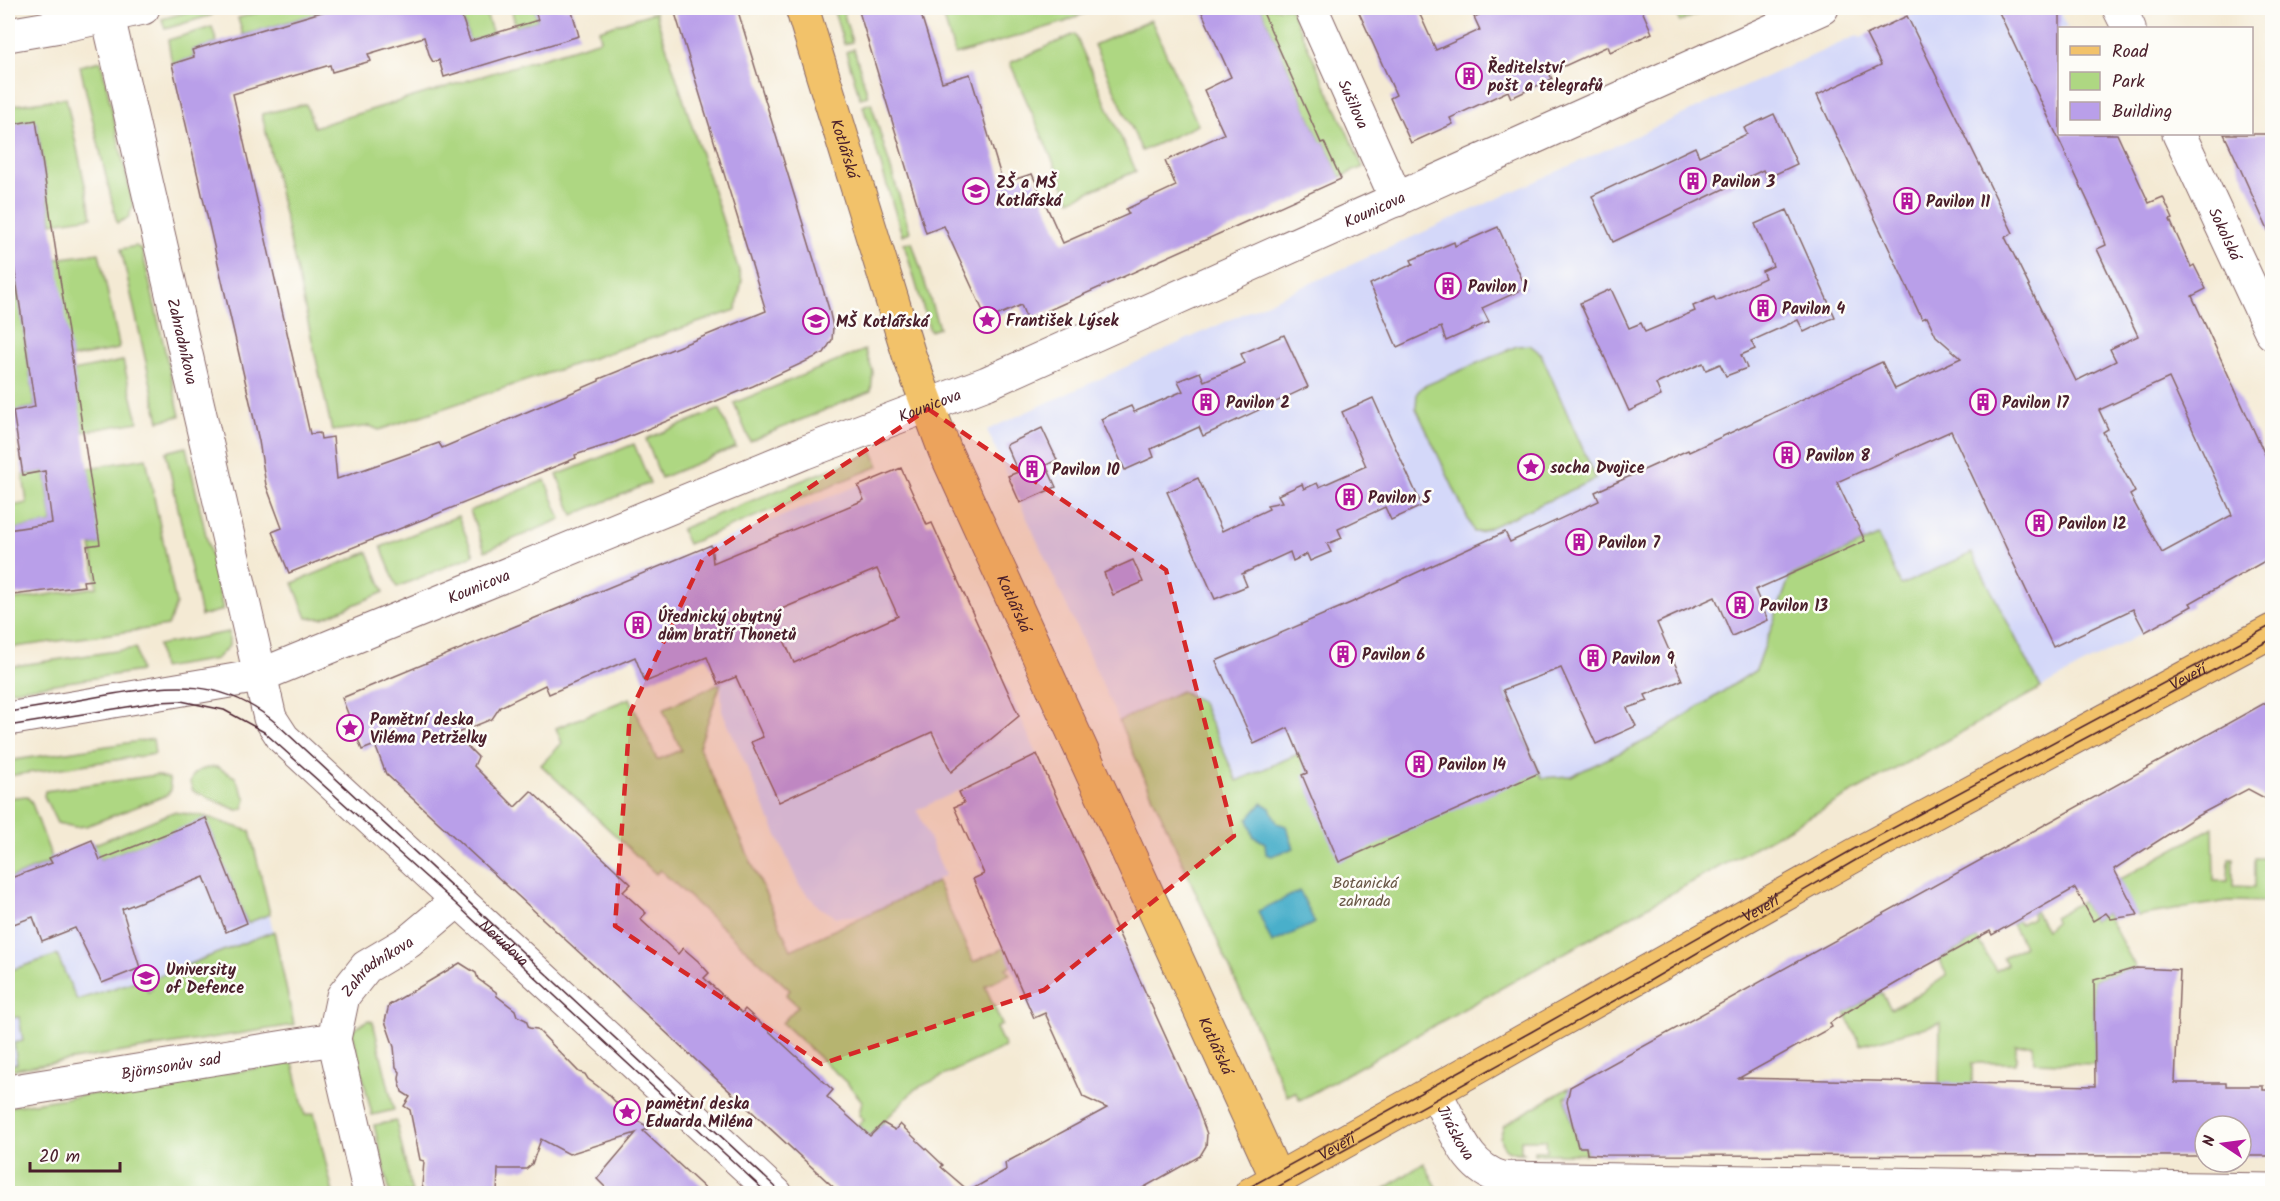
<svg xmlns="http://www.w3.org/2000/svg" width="2280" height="1201" font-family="Kalam,sans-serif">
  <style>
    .built { fill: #d4d8f9 }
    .green { fill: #aed782; stroke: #7c7b56; stroke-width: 1.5 }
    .water { fill: #4aafca; stroke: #4a677a; stroke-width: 1.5 }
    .building { fill: #b99fe9; fill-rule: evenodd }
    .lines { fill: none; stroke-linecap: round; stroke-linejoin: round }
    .minor-casing { stroke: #866666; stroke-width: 35 }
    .major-casing { stroke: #866666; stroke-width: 35 }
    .minor { stroke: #fff; stroke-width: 33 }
    .major { stroke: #f2c26a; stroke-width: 33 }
    .tram { stroke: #4a1f2b; stroke-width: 1.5 }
    .marked { fill: #d62828; fill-opacity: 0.2; stroke: #d62828; stroke-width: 4.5; stroke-dasharray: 12 8; stroke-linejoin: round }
    .labels { text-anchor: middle; stroke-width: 5; stroke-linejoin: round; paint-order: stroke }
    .poi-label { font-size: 16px; font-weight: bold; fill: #4a1f2b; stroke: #fdfcf7; text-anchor: start }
    .street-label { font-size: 16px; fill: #4a1f2b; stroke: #fdfcf7 }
    .park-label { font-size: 16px; fill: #685645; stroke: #fdfcf7 }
  </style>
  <rect width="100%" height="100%" fill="#fdfcf7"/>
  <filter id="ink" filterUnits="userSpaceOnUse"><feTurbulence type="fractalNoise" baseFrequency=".0167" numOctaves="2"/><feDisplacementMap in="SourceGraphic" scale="12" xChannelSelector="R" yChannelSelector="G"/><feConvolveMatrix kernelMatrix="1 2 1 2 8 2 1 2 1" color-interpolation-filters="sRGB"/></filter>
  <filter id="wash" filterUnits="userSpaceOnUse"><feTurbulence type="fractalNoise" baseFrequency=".008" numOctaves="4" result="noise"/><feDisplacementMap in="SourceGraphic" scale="24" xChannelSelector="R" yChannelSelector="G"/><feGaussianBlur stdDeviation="1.35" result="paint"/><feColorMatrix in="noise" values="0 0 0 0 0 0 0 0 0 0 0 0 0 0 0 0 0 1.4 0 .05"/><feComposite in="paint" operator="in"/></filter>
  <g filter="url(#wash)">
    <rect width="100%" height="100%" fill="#f4ead4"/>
    <!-- built -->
    <g class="built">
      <polygon points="1926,8 2062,8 2064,11 2061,13 2068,28 2060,28 2060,134 2117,134 2149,203 2163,197 2190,265 2195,268 2206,289 2192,296 2272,472 2272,561 2264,566 2259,564 2190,602 2192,606 2041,688 1972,553 1901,586 1878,536 1790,576 1756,670 1651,738 1571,776 1542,778 1493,668 1237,782 1201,701 1181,691 1119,721 987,430 1858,35 1860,38"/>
      <polygon points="901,468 927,525 932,523 1037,754 917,810 945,875 936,880 937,882 870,914 837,917 819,907 799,885 722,711 721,683 674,560"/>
      <polygon points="206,818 218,847 251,833 294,1025 8,1070 8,879 53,861"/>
    </g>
    <!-- green -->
    <g class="green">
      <polygon points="201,8 210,8 212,15 165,29 162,19"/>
      <polygon points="273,8 335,8 243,35 238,18"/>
      <polygon points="459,8 484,8 493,34 470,41"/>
      <polygon points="511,8 534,8 538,20 516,27"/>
      <polygon points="833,8 842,8 852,42 844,44"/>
      <polygon points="941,8 1096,8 1065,22 955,55"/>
      <polygon points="1261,8 1290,8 1363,167 1340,177 1324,142 1321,143"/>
      <polygon points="1673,8 1710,8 1680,22"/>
      <polygon points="655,12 742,280 736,310 379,430 370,426 332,431 262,114 306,104 314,127 601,40 599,30"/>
      <polygon points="1151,20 1198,125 1142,151 1094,45"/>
      <polygon points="212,27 217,43 192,50 194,57 172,64 168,40"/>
      <polygon points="1075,34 1136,171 1070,200 1010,63"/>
      <polygon points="854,49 868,96 860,98 846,52"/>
      <polygon points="101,61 133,206 128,218 117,223 80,66"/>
      <polygon points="66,98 92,217 52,223 36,121 8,125 8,106"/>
      <polygon points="871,103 910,232 902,235 863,106"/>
      <polygon points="912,242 939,328 930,331 904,244"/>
      <polygon points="136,246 142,250 180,416 159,421 121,249"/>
      <polygon points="99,253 119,345 118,349 71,358 55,259"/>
      <polygon points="14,265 35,407 8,412 8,266"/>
      <polygon points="1530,345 1541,354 1596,479 1480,532 1474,532 1416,408 1417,393 1422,387 1517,346"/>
      <polygon points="865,350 873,372 871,391 750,441 734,403"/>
      <polygon points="123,361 138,422 82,432 73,371"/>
      <polygon points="720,409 736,447 661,478 646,439"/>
      <polygon points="634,444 650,483 573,515 557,475"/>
      <polygon points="186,447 223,610 201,616 166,452"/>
      <polygon points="873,452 879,466 688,544 681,529"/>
      <polygon points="146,458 176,604 168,626 8,648 8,601 97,587 91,546 99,544 88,468"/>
      <polygon points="45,471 52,523 8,530 8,507 27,503 23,475"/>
      <polygon points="545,480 561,519 485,551 470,511"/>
      <polygon points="458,516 474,555 397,587 381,547"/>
      <polygon points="1878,536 1901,585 1972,553 2041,688 1300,1100 1295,1092 1287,1096 1119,721 1181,691 1201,701 1237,781 1493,668 1542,778 1571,776 1651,738 1756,670 1790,576"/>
      <polygon points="368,552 384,592 323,618 307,618 293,583"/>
      <polygon points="229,632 229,646 216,659 162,668 158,645"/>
      <polygon points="136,648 140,671 8,691 8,667"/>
      <polygon points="721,683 699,747 791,950 937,882 973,962 1020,941 1011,966 1006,968 1010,974 985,986 1002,1025 996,1028 1005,1047 915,1089 870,1136 858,1125 864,1120 859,1115 862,1101 848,1084 782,1023 798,1006 786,995 790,990 660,870 656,874 541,765 562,743 556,728 630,698 657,760 681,750 663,709"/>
      <polygon points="153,739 155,754 8,776 8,761"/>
      <path d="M217,767l18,10 11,22 -3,10 -6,1 -44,-19 -3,-8c3,-14 15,-15 27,-16z"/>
      <polygon points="157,775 169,779 171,790 167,795 86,826 75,827 57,823 44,796 45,791"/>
      <polygon points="26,796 31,801 53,861 8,879 8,798"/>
      <polygon points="173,812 203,816 250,831 270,914 247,923 206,819 100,860 93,845"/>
      <polygon points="2213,827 2214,881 2228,881 2229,858 2233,858 2233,886 2255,887 2255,858 2272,858 2272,902 2228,901 2137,916 2119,880"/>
      <polygon points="2082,901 2093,921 2106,913 2136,968 2094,980 2095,1064 2034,1062 2033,1045 2016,1045 2016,1063 1972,1063 1972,1085 1939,1083 1940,1023 1861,1045 1845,1013 1881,992 1891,1009 1921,993 1947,975 1939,960 1977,938 1996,971 2007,964 2003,958 2024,946 2012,924 2017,920 2020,924 2033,917 2032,913 2035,911 2046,930 2056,921 2054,917"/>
      <polygon points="274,931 294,1025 8,1070 8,1065 17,1064 14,1043 23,1041 19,1017 9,1018 8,971 57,955 77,1000 142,979 148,992 152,989 149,980"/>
      <polygon points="368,1020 373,1022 394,1110 372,1115 352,1031"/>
      <polygon points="293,1063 305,1115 314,1113 333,1193 8,1194 8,1107"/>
      <path d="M1570,1087l2,8 -7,2 13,50h8l1,7h-53v-3h13l-1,-11h-25v11l3,2c-12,0 -22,-2 -24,-16l4,-12z"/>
      <polygon points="396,1121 412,1193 390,1193 374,1125"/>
      <polygon points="1424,1163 1440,1193 1378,1193"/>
    </g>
    <!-- water -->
    <g class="water">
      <polygon points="1262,803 1270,808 1277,823 1286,826 1294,848 1272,856 1266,854 1265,843 1253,836 1248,819"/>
      <polygon points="1300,891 1315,923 1272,943 1258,911"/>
    </g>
    <g id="blocks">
      <!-- building -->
      <g class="building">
        <polygon points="335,8 459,8 470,41 538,20 534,8 571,8 579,36 444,77 439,60 433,62 430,57 424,37 368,54 371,61 332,72 330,65 233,94 310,434 320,433 321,439 333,437 337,479 439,443 442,448 599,381 599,379 766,311 675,13 690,8 737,8 829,309 833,327 832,340 824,353 753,386 613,443 575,455 576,458 554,467 289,573 272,532 282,528 266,485 259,441 172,64 194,57 192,50"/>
        <polygon points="858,8 919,8 942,82 970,74 1003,183 1032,174 1063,243 1129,214 1126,209 1176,186 1165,161 1224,134 1204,90 1231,77 1200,8 1261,8 1321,143 1324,142 1341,179 1027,320 1021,305 987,320 944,226 926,233"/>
        <polygon points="1357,8 1417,8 1436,50 1480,30 1474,17 1495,8 1641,8 1652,33 1610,52 1608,46 1549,73 1552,79 1511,98 1508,91 1450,118 1453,124 1411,143 1390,98 1396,95"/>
        <path d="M1997,8h63v126h57l32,69 14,-6 10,22 -3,1 21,47 3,-2 12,24 -14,7 80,174v87l-82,46 2,3 -47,26 -12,-23 -80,38 -102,-216 -114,51 28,59 -110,49 13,30 -36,16 -17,-39 -58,26 25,57 -37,15 3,6 -21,7 9,18 -40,18 -35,-76 -58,22 36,83 -200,89 -37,-87 5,-2 -19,-45 -34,16 -38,-83 139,-60 150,-69 5,10 89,-41 -4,-9 93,-42 1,2 193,-90 13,27 66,-31 -25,-22 -9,-19 -5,2 -105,-224 64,-30 -15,-30 41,-19 106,217 -8,4 71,144 40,-20 -6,-12 28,-13 -41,-87 9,-4 -7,-20zM2169,378l63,137 -70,38 -32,-58 5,-3 -32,-60 5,-3 -9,-19z"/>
        <polygon points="1774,114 1797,164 1767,178 1763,170 1613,242 1592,196 1695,147 1699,156 1747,134 1744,128"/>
        <polygon points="36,120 100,544 87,546 92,580 83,581 84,586 13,595 13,592 8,593 8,530 52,523 45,471 23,475 13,411 35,407 8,226 8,125"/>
        <polygon points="2224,134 2272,134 2272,239 2234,155"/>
        <polygon points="1787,210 1835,317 1804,332 1798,320 1751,341 1755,349 1741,355 1747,368 1726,376 1720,364 1706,370 1703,363 1656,384 1661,396 1629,411 1580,303 1611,289 1629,328 1641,323 1645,332 1695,311 1693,306 1714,297 1716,301 1765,278 1762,271 1773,266 1755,224"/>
        <polygon points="1498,227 1526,288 1482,308 1489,322 1446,341 1441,327 1397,347 1370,284 1413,264 1411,260 1454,242 1455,246"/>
        <polygon points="1284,335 1308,387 1203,436 1199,427 1151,449 1154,457 1125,470 1101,419 1131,406 1134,412 1183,391 1178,381 1200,372 1204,381 1245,363 1241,354"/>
        <polygon points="1373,398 1422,506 1391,520 1385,507 1338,529 1342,538 1327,544 1331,552 1310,561 1307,554 1293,561 1290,552 1242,574 1247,586 1215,599 1167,492 1198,478 1222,531 1269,509 1267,505 1282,502 1278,495 1302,484 1304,489 1317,483 1319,487 1366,466 1342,412"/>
        <polygon points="1042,428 1057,460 1046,465 1056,487 1020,503 1008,476 1018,472 1006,445"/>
        <path d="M901,468l26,57 5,-2 87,193 -68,56 -19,-40 -153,70 -28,-60 12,-5 -27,-60 -18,7 -11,-27 -62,25 -10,-25 -86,37 -4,-9 -45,22 -8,12 -37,15 23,23 -4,9 41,41 16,-16 100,93 -8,8 23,21 -6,6 38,35 5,-6 15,13 11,12 -5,5 38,35 3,-4 88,81 -6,7 43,39 13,-13 12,7 5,-6 43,41 -2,2 28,24 37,-21 -1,-7 102,-55 -24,-11 -38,-84 -11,5 -61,-139 11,-5 -30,-67 10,-4 -5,-11 78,-38 157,345 13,35 -1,12 -6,10 -68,38h-291l-455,-420 -11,-29 -13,5 -20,-52 369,-153 2,18 151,-63 -6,-14zM877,569l21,47 -104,47 -22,-50z"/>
        <polygon points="1133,560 1143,582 1113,595 1104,573"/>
        <polygon points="2272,699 2272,802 2248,789 2197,816 2114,869 2138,915 2111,919 2106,913 2093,921 2075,888 1992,935 1990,931 1912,974 1845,1013 1830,1023 1832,1027 1739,1078 2095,1086 2094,980 2136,968 2180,970 2175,1083 2226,1083 2226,1086 2263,1086 2263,1090 2272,1090 2272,1156 2241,1156 2241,1126 2205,1126 2205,1156 1603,1155 1587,1154 1586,1147 1578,1147 1567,1102 1570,1087"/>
        <polygon points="206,818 247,923 226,932 204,877 122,909 140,968 102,983 75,928 42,941 33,917 8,926 8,879 52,863 49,858 92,840 100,860"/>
        <polygon points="460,963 476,973 478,979 496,992 497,996 515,1010 517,1016 526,1020 529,1028 537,1029 579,1072 585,1074 588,1079 607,1093 629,1116 650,1128 643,1131 711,1194 612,1194 597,1179 636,1133 569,1154 541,1139 532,1164 526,1169 498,1169 497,1194 427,1194 422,1186 424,1161 420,1160 410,1110 404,1106 410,1097 402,1092 399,1079 400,1072 396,1067 394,1047 385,1021 389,1005"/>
      </g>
    </g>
  </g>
  <g filter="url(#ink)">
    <use href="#blocks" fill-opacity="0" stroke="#866666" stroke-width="1.5"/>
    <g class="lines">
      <defs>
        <g id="minor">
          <path id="s1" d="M106,8l164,710 13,20 493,456"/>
          <path id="s2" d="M1311,8l86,192"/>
          <polyline points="2119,8 2129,28"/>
          <polyline points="8,35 60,26 143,8"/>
          <path id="s3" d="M2179,134l93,199"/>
          <path id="s4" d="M8,719l251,-43 544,-223 184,-70 835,-375"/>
          <path id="s5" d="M8,1092l326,-53"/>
          <path id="s6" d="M1434,1092c21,31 28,75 68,86l770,12"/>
          <path id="s7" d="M370,1194l-36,-155 9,-43 23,-29 42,-25 50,-42"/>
        </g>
        <g id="major">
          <path id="s8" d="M802,8l107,347 36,96 330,723 5,20"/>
          <path id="s9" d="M1251,1194l604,-339 417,-224"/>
        </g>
      </defs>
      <!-- minor casing -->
      <use href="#minor" class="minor-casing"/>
      <!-- major casing -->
      <use href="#major" class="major-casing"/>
      <!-- minor -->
      <use href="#minor" class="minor"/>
      <!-- major -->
      <use href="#major" class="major"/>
      <!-- tram -->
      <g class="tram">
        <path d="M8,712c33,-5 66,-11 99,-17 67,-11 114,-18 169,28l507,471"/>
        <polyline points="8,726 158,702 181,701 224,710 264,732 455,903 768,1194"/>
        <polyline points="1237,1194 1531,1032 1854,849 2272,625"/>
        <polyline points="1265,1194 1639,987 1856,860 2272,639"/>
      </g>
    </g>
  </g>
  <!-- marked area -->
  <path class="marked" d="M928,409l238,161 68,266 -190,154 -223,74 -206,-138 15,-213 73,-155z"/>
  <!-- icons -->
  <defs>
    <symbol id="building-ring" viewBox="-11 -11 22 22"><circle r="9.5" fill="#fdfcf7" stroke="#b5179e" stroke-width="1.5"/><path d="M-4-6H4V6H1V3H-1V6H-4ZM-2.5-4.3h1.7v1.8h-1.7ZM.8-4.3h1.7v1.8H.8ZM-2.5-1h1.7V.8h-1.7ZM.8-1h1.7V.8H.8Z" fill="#b5179e"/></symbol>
    <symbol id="school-ring" viewBox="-11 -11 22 22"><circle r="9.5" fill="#fdfcf7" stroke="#b5179e" stroke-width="1.5"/><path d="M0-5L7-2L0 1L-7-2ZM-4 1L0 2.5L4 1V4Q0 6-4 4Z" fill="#b5179e"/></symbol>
    <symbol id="sight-ring" viewBox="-11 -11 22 22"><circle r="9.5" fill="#fdfcf7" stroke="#b5179e" stroke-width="1.5"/><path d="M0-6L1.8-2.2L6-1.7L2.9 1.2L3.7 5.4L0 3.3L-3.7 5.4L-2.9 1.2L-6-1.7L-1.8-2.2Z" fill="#b5179e"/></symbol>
    <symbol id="university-ring" viewBox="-11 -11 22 22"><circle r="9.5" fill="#fdfcf7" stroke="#b5179e" stroke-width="1.5"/><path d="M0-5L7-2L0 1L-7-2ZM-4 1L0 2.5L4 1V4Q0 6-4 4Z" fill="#b5179e"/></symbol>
  </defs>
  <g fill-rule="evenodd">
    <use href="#building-ring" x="1454" y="61" width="30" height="30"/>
    <use href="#building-ring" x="1678" y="166" width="30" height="30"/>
    <use href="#school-ring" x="961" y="176" width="30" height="30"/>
    <use href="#building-ring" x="1892" y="186" width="30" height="30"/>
    <use href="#building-ring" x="1433" y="271" width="30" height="30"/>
    <use href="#building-ring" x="1748" y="293" width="30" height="30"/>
    <use href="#sight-ring" x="972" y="305" width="30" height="30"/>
    <use href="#school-ring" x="801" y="306" width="30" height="30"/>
    <use href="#building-ring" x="1191" y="387" width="30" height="30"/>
    <use href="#building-ring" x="1968" y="387" width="30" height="30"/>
    <use href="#building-ring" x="1772" y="440" width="30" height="30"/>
    <use href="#sight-ring" x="1516" y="452" width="30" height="30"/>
    <use href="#building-ring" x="1017" y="454" width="30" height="30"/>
    <use href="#building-ring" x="1334" y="482" width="30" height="30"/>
    <use href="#building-ring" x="2024" y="508" width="30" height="30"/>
    <use href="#building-ring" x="1564" y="527" width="30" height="30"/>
    <use href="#building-ring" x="1725" y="590" width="30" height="30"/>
    <use href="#building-ring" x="623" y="610" width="30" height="30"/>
    <use href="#building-ring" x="1328" y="639" width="30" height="30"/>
    <use href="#building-ring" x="1578" y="643" width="30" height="30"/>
    <use href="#sight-ring" x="335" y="713" width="30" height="30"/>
    <use href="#building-ring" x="1404" y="749" width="30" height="30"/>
    <use href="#university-ring" x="131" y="963" width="30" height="30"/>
    <use href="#sight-ring" x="612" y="1097" width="30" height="30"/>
  </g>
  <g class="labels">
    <!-- poi labels -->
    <g class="poi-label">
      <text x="1488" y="73">Ředitelství<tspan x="1488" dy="18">pošt a telegrafů</tspan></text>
      <text x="1712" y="187">Pavilon 3</text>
      <text x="996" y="188">ZŠ a MŠ<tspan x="996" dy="18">Kotlářská</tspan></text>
      <text x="1926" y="207">Pavilon 11</text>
      <text x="1468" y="292">Pavilon 1</text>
      <text x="1782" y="314">Pavilon 4</text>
      <text x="1006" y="326">František Lýsek</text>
      <text x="836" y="327">MŠ Kotlářská</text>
      <text x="1226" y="408">Pavilon 2</text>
      <text x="2002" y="408">Pavilon 17</text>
      <text x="1806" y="461">Pavilon 8</text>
      <text x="1550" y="473">socha Dvojice</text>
      <text x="1052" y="475">Pavilon 10</text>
      <text x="1368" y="503">Pavilon 5</text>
      <text x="2058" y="529">Pavilon 12</text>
      <text x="1598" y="548">Pavilon 7</text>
      <text x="1760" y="611">Pavilon 13</text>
      <text x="658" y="622">Úřednický obytný<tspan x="658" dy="18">dům bratří Thonetů</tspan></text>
      <text x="1362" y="660">Pavilon 6</text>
      <text x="1612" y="664">Pavilon 9</text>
      <text x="370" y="725">Pamětní deska<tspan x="370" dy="18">Viléma Petrželky</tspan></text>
      <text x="1438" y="770">Pavilon 14</text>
      <text x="166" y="975">University<tspan x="166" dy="18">of Defence</tspan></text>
      <text x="646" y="1109">pamětní deska<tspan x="646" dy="18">Eduarda Miléna</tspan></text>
    </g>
    <!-- street labels -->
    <g class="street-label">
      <text dy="6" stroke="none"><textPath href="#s2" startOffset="105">Sušilova</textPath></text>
      <text dy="6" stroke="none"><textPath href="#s8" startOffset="147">Kotlářská</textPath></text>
      <text dy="6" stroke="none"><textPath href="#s4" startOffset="1464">Kounicova</textPath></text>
      <text dy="6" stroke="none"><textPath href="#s3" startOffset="110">Sokolská</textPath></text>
      <text dy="6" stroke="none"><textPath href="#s1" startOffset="342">Zahradníkova</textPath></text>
      <text dy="6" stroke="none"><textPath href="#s4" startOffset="978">Kounicova</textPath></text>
      <text dy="6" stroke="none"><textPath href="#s4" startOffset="492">Kounicova</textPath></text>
      <text dy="6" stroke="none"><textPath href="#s8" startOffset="633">Kotlářská</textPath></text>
      <text dy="6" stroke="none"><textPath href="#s9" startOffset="1070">Veveří</textPath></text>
      <text dy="6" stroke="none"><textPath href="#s9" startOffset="584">Veveří</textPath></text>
      <text dy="6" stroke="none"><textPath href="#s1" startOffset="1054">Nerudova</textPath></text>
      <text dy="6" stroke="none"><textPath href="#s7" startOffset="249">Zahradníkova</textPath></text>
      <text dy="6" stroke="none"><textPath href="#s8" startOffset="1119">Kotlářská</textPath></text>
      <text dy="6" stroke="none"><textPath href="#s5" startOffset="165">Björnsonův sad</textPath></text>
      <text dy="6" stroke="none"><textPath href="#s6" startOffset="46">Jiráskova</textPath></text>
      <text dy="6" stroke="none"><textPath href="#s9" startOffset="98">Veveří</textPath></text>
    </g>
    <!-- park labels -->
    <g class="park-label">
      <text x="1365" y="888">Botanická<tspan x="1365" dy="18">zahrada</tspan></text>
    </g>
  </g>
  <!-- margin -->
  <rect width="2280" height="1201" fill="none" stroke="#fdfcf7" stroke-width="30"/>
  <!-- legend -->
  <rect x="2058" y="27" width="195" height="108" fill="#fdfcf7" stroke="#b5a4a5" stroke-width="1.5"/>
  <rect x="2070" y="46" width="30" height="9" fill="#f2c26a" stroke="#b5a4a5" stroke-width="1.5"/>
  <text x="2112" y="57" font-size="18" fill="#4a1f2b">Road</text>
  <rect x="2070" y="72" width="30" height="18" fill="#aed782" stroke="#b5a4a5" stroke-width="1.5"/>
  <text x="2112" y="87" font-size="18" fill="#4a1f2b">Park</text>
  <rect x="2070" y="102" width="30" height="18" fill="#b99fe9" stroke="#b5a4a5" stroke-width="1.5"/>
  <text x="2112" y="117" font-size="18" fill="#4a1f2b">Building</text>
  <!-- north arrow -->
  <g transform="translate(2223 1144) rotate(283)"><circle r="28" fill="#fdfcf7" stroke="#b5a4a5" stroke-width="1.5"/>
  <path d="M0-4.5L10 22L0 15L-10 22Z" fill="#b5179e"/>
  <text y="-9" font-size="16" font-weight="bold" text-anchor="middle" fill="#4a1f2b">N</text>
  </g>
  <!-- scale -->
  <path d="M30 1162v9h90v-9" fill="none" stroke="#4a1f2b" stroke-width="3"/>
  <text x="39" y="1162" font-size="18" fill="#4a1f2b" stroke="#fdfcf7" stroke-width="4.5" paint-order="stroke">20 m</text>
</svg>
